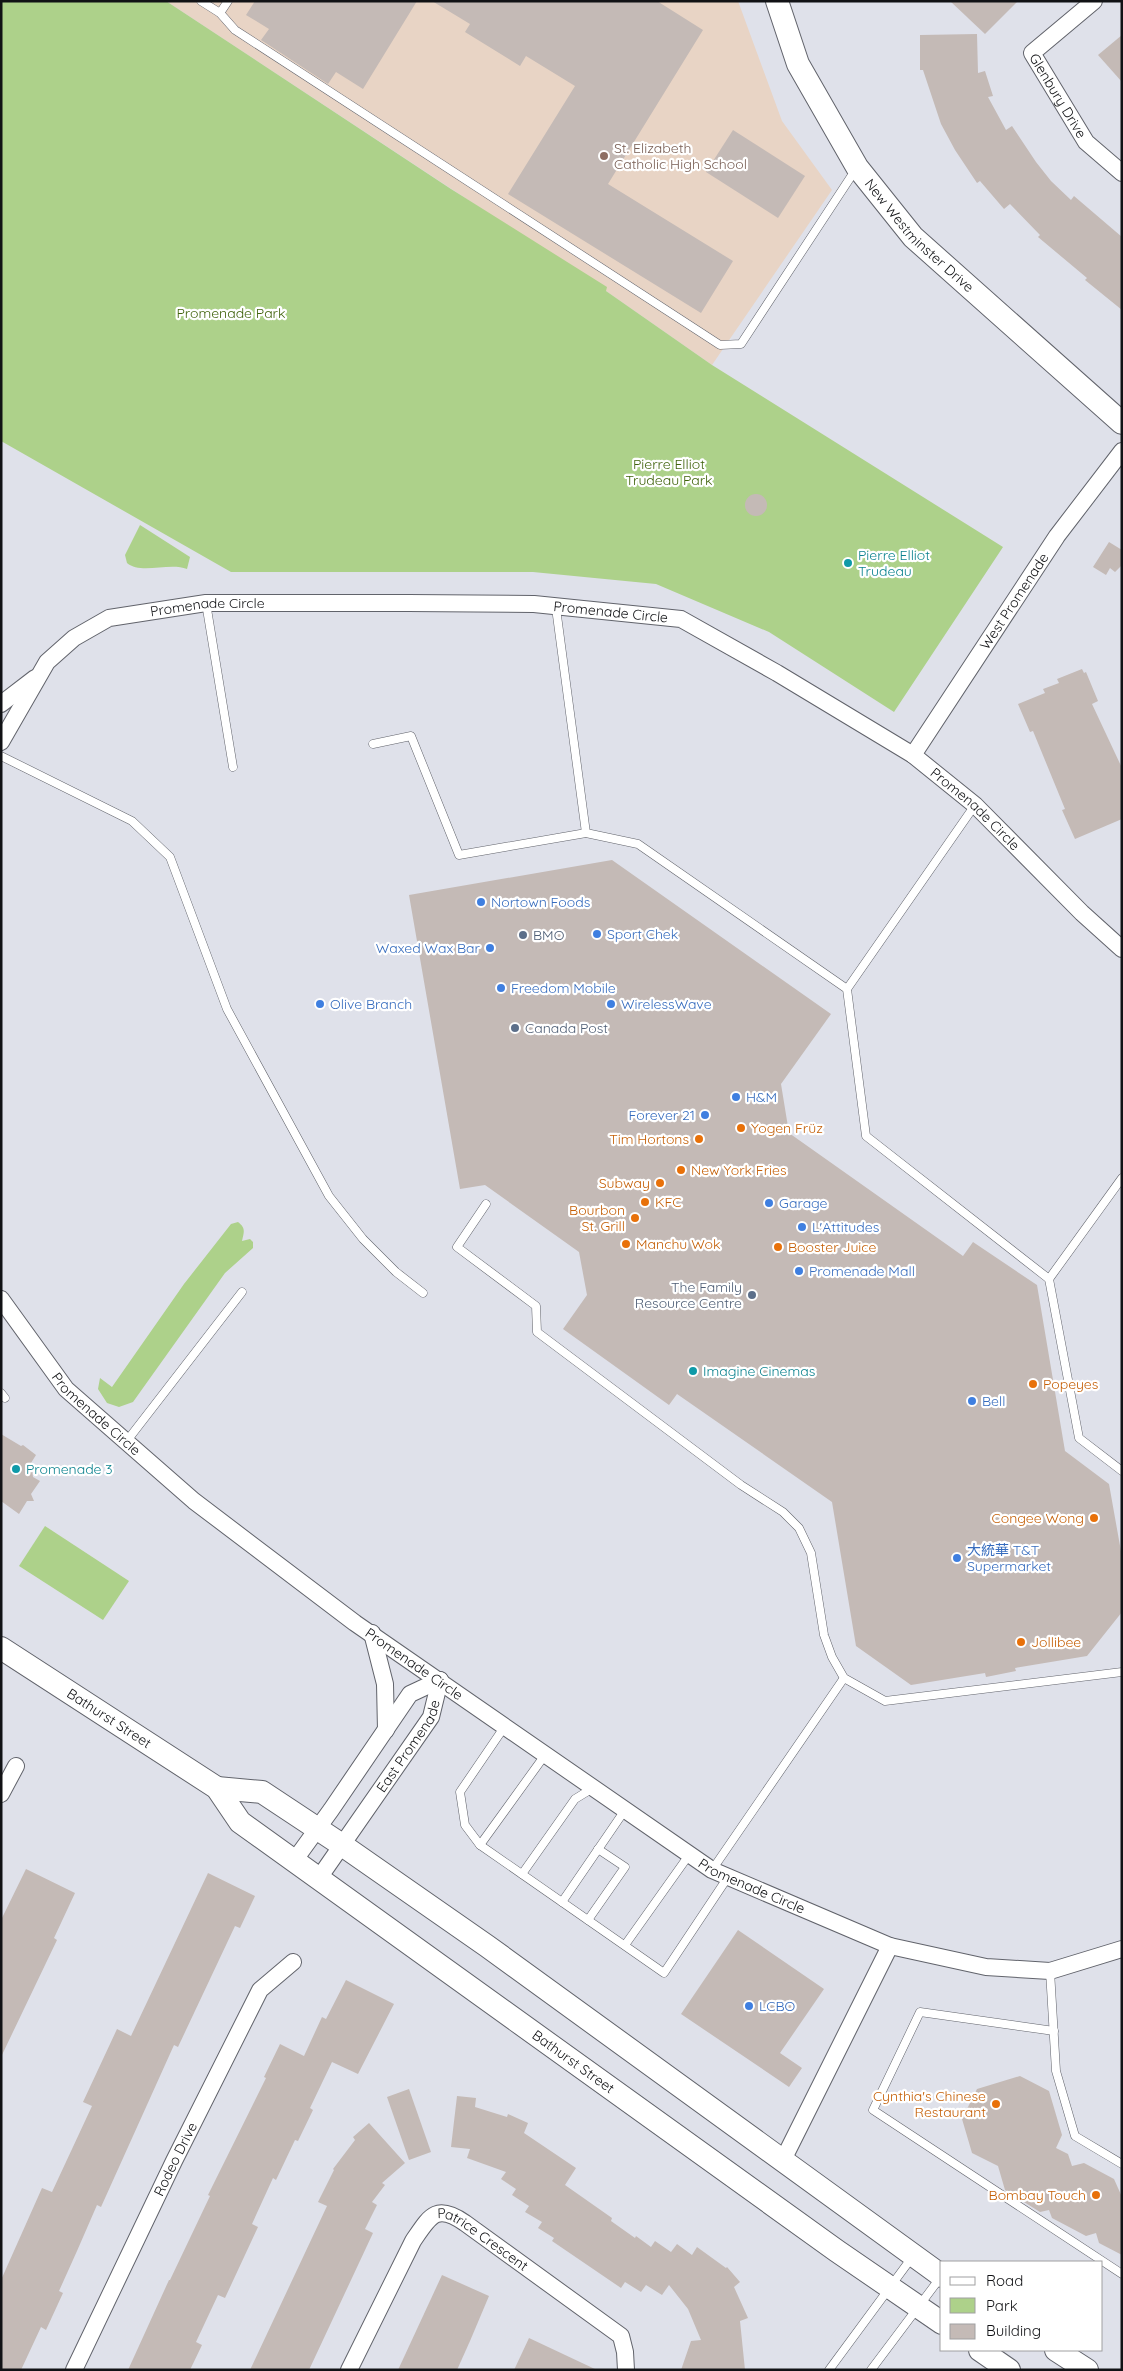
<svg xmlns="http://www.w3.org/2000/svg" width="1123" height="2371" font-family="Quicksand,'Noto Sans SC',sans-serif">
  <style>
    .education { fill: #e8d4c5 }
    .green { fill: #add18a }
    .building { fill: #c4bab6 }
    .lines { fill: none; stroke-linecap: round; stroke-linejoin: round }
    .lane-casing { stroke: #61636b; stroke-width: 9 }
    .street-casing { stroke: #61636b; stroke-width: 18 }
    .secondary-casing { stroke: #61636b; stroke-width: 24 }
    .lane { stroke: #fff; stroke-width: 8 }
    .street { stroke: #fff; stroke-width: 16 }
    .secondary { stroke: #fff; stroke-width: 22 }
    .education-dot { fill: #8d6e63; stroke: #fff; stroke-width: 2 }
    .culture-dot { fill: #0f9aa8; stroke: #fff; stroke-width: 2 }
    .shop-dot { fill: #3f7fe0; stroke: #fff; stroke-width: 2 }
    .service-dot { fill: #5c6f8a; stroke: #fff; stroke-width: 2 }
    .food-dot { fill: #e8710a; stroke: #fff; stroke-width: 2 }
    .labels { text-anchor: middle; stroke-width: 4.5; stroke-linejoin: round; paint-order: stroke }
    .street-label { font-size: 14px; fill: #111215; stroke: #fff }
    .education-label { font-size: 14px; fill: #785e54; stroke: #fff; text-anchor: start }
    .park-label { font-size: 14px; fill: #40630c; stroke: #fff }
    .culture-label { font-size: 14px; fill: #0d838f; stroke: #fff; text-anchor: start }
    .shop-label { font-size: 14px; fill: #366cbe; stroke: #fff; text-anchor: start }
    .service-label { font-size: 14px; fill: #4e5e75; stroke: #fff; text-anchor: start }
    .food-label { font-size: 14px; fill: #c56008; stroke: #fff; text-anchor: start }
  </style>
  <rect width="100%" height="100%" fill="#dfe1ea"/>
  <!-- education -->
  <polygon class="education" points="166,1 738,1 782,121 832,190 712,365 593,282"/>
  <!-- green -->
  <g class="green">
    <polygon points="1,1 166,1 451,189 607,287 606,291 712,365 1003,547 894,712 769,632 656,584 533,572 231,572 1,441"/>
    <path d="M140,525l50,32 -3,12c-18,-7 -46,6 -60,-6l-2,-8z"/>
    <path d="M238,1222c8,6 6,10 4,19l8,-2 3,3v6l-28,25 -92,129 -14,5 -12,-4 -9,-14 2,-11 12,9 72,-103 47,-60z"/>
    <polygon points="45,1526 129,1581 103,1620 19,1566"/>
  </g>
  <!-- building -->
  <g class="building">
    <polygon points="255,1 417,1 363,89 336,72 328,84 261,40 269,29 246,15"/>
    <polygon points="432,1 657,1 703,30 608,184 733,261 701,313 508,194 575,86 526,56 520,66 465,32 470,24"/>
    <polygon points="950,1 1018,1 985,34"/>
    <polygon points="977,34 978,73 985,71 993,96 988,97 1006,130 1012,126 1036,162 1051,181 1071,200 1074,196 1122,237 1122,310 1085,280 1087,278 1038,237 1040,235 1010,204 1004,209 980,181 977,183 955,150 941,124 923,70 920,70 920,35"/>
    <polygon points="1122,35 1122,82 1098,55"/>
    <polygon points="733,130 805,176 778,218 706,172"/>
    <circle cx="756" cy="505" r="11"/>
    <polygon points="1109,542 1122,550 1122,565 1115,572 1110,568 1106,575 1093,567"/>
    <polygon points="1082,669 1084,673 1086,672 1098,701 1092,704 1122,768 1122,819 1075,839 1062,810 1065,809 1033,731 1030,732 1018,704 1045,693 1043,689 1059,683 1057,679"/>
    <polygon points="612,860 831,1014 781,1084 789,1133 963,1256 973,1242 1037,1285 1065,1451 1109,1484 1122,1557 1122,1612 1087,1656 1015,1668 1016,1671 986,1677 985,1673 911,1685 856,1646 832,1502 677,1394 669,1405 563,1329 587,1295 579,1252 485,1185 460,1189 409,895"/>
    <polygon points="1,1434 21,1446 23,1445 36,1455 31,1463 33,1477 40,1481 31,1494 34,1501 27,1501 19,1514 1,1501"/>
    <polygon points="26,1869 75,1893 54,1938 57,1940 1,2057 1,1920"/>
    <polygon points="208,1873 255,1896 240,1928 235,1926 178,2047 174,2045 101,2207 97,2205 77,2251 59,2291 63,2293 46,2330 41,2327 21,2370 1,2370 1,2280 42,2188 52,2192 92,2106 83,2102 117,2029 131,2036"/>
    <polygon points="738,1930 824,1989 780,2053 802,2068 789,2087 681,2014"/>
    <polygon points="346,1980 394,2004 358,2074 332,2062 310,2108 313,2110 298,2141 295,2140 276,2180 273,2178 252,2224 258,2227 225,2298 218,2295 196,2342 202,2345 190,2370 128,2370 169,2280 170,2280 210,2196 208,2195 266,2078 264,2077 280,2044 304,2056 322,2017 326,2019"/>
    <polygon points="1020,2076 1049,2091 1062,2135 1056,2148 1068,2154 1072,2166 1084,2163 1114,2179 1122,2197 1122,2255 1099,2243 1096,2233 1086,2236 1052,2218 1049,2210 1040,2212 1005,2190 998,2166 972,2153 962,2119 977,2089"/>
    <polygon points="409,2089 431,2152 409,2160 387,2097"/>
    <polygon points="457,2096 476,2098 475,2107 507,2117 508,2114 528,2123 524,2133 576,2168 565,2185 612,2218 611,2221 635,2238 636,2236 651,2247 655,2241 671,2252 677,2244 692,2255 697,2247 726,2268 727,2267 740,2282 734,2287 748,2318 740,2321 745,2370 681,2370 691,2341 701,2340 688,2309 669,2285 662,2295 646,2285 641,2292 625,2282 621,2288 552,2241 554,2238 538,2228 542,2222 525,2212 529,2206 512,2195 516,2189 501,2179 506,2172 467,2158 470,2149 451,2147"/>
    <polygon points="369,2123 405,2163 382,2183 385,2185 372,2202 377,2205 365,2229 373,2233 309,2370 250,2370 327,2206 318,2202 334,2170 333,2169 355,2140 353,2137"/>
    <polygon points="442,2275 489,2296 470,2341 457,2370 398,2370"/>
    <polygon points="529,2338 597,2370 514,2370"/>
  </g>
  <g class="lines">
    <defs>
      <g id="lane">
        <polyline points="201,1 220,13 235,30 720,345 741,344 856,169"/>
        <polyline points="220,13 228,1"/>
        <polyline points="206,603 233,767"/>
        <polyline points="556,608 586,833 638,844 847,989 866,1136 1049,1279 1079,1438 1122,1471"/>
        <polyline points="373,744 411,736 459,855 586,833"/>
        <polyline points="1,756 132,821 170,857 227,1009 329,1196 363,1239 396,1272 423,1293"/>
        <polyline points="847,989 975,805"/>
        <polyline points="486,1204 457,1247 536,1306 537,1332 741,1485 783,1512 799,1528 811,1553 824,1635 832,1657 844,1678 885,1701 1122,1672"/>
        <polyline points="1049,1279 1122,1178"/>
        <polyline points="1,1393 5,1398"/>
        <polyline points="126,1442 242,1292"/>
        <polyline points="505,1726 460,1792 465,1825 480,1845 664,1973 728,1877"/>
        <polyline points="480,1845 545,1755"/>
        <polyline points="712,1870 844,1678"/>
        <polyline points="522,1874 575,1799 593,1788"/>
        <polyline points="562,1902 625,1810"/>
        <polyline points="588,1920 625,1867 598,1849"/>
        <polyline points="625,1945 689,1855"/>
        <polyline points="1050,1971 1056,2071 1075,2136 1122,2164"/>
        <polyline points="1054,2031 920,2012 873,2110 1122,2274"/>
        <polyline points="829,2370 913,2256"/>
        <polyline points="871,2370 940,2278"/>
      </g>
      <g id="street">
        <path id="s1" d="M1094,1l-62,52 54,89 36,31"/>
        <polyline points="1,704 35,678"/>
        <path id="s2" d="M1,742l46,-80 27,-24 35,-20 97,-15h202l126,1 147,15 96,54 136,82 62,50 107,108 40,36"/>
        <path id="s3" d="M913,755l144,-219 65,-85"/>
        <path id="s4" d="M1,1299l65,90 128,112 161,122 357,247 178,76 96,21 64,4 72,-22"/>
        <polyline points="372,1633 385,1684 386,1730"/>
        <polyline points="1,1794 16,1766"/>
        <polyline points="294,1861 331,1810 410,1694 440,1680"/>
        <path id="s5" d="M319,1878l112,-161 9,-37"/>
        <polyline points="782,2162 890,1946"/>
        <path id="s6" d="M74,2370l100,-209 86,-171 33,-28"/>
        <path id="s7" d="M349,2370l64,-129c17,-25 23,-38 52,-18l156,113 4,16 1,18"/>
      </g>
      <g id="secondary">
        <path id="s8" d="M777,1l21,63 59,103 56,70 209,186"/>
        <path id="s9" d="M1,1648l216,140 23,34 597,429 105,72"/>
        <polyline points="217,1788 262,1792 342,1845 487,1946 942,2276"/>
        <polyline points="980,2350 1009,2370"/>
        <polyline points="1056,2350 1087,2370"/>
      </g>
    </defs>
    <!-- lane casing -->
    <use href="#lane" class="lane-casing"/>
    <!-- street casing -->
    <use href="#street" class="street-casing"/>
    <!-- secondary casing -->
    <use href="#secondary" class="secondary-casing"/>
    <!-- lane -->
    <use href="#lane" class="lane"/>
    <!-- street -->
    <use href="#street" class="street"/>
    <!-- secondary -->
    <use href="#secondary" class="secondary"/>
  </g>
  <!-- markers -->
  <circle class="education-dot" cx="604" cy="156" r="5"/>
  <g class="culture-dot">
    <circle cx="848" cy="563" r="5"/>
    <circle cx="693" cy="1371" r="5"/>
    <circle cx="16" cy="1469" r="5"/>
  </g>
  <g class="shop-dot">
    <circle cx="481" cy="902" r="5"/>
    <circle cx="597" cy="934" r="5"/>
    <circle cx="490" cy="948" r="5"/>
    <circle cx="501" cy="988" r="5"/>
    <circle cx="320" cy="1004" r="5"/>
    <circle cx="611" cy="1004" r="5"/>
    <circle cx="736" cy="1097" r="5"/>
    <circle cx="705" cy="1115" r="5"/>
    <circle cx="769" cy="1203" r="5"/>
    <circle cx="802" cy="1227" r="5"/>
    <circle cx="799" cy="1271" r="5"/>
    <circle cx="972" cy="1401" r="5"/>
    <circle cx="957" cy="1558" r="5"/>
    <circle cx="749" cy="2006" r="5"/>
  </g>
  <g class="service-dot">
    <circle cx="523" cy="935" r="5"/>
    <circle cx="515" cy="1028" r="5"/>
    <circle cx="752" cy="1295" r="5"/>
  </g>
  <g class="food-dot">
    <circle cx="741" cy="1128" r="5"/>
    <circle cx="699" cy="1139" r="5"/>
    <circle cx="681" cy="1170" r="5"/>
    <circle cx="660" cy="1183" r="5"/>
    <circle cx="645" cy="1202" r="5"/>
    <circle cx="635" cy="1218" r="5"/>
    <circle cx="626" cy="1244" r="5"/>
    <circle cx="778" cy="1247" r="5"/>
    <circle cx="1033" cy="1384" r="5"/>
    <circle cx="1094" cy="1518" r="5"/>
    <circle cx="1021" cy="1642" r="5"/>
    <circle cx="996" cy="2104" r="5"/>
    <circle cx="1096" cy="2195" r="5"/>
  </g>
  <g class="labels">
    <!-- street labels -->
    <g class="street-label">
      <text dy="5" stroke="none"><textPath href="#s1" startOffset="131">Glenbury Drive</textPath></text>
      <text dy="5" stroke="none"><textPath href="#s8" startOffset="278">New Westminster Drive</textPath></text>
      <text dy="5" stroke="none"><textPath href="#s3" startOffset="184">West Promenade</textPath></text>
      <text dy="5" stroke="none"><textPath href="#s2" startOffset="268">Promenade Circle</textPath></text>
      <text dy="5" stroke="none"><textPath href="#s2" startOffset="672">Promenade Circle</textPath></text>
      <text dy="5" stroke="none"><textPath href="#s2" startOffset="1094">Promenade Circle</textPath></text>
      <text dy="5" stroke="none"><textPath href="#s4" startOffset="150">Promenade Circle</textPath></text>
      <text dy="5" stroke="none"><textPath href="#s4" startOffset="555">Promenade Circle</textPath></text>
      <text dy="5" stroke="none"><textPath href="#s9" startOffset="129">Bathurst Street</textPath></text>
      <text dy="5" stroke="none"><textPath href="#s5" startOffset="160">East Promenade</textPath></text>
      <text dy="5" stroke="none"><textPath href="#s4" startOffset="960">Promenade Circle</textPath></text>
      <text dy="5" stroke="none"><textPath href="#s9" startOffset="709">Bathurst Street</textPath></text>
      <text dy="5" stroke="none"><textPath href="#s6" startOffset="234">Rodeo Drive</textPath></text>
      <text dy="5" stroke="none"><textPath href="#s7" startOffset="234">Patrice Crescent</textPath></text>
    </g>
    <!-- education labels -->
    <g class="education-label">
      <text x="614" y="153">St. Elizabeth<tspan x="614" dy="16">Catholic High School</tspan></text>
    </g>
    <!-- park labels -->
    <g class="park-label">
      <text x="231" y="318">Promenade Park</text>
      <text x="669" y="469">Pierre Elliot<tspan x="669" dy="16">Trudeau Park</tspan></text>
    </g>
    <!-- culture labels -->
    <g class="culture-label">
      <text x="858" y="560">Pierre Elliot<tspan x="858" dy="16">Trudeau</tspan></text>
      <text x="703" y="1376">Imagine Cinemas</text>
      <text x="26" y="1474">Promenade 3</text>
    </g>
    <!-- shop labels -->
    <g class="shop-label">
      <text x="491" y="907">Nortown Foods</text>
      <text x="607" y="939">Sport Chek</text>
      <text x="480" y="953" text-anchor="end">Waxed Wax Bar</text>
      <text x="511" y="993">Freedom Mobile</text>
      <text x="330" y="1009">Olive Branch</text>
      <text x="621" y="1009">WirelessWave</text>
      <text x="746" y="1102">H&amp;M</text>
      <text x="695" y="1120" text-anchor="end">Forever 21</text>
      <text x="779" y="1208">Garage</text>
      <text x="812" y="1232">L'Attitudes</text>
      <text x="809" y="1276">Promenade Mall</text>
      <text x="982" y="1406">Bell</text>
      <text x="967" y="1555">大統華 T&amp;T<tspan x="967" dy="16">Supermarket</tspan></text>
      <text x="759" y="2011">LCBO</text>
    </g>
    <!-- service labels -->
    <g class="service-label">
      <text x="533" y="940">BMO</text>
      <text x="525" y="1033">Canada Post</text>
      <text x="742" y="1292" text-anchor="end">The Family<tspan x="742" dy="16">Resource Centre</tspan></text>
    </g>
    <!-- food labels -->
    <g class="food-label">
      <text x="751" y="1133">Yogen Früz</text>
      <text x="689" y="1144" text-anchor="end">Tim Hortons</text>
      <text x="691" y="1175">New York Fries</text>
      <text x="650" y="1188" text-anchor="end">Subway</text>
      <text x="655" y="1207">KFC</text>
      <text x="625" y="1215" text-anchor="end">Bourbon<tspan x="625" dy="16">St. Grill</tspan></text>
      <text x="636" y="1249">Manchu Wok</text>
      <text x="788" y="1252">Booster Juice</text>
      <text x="1043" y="1389">Popeyes</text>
      <text x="1084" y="1523" text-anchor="end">Congee Wong</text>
      <text x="1031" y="1647">Jollibee</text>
      <text x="986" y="2101" text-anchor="end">Cynthia's Chinese<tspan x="986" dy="16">Restaurant</tspan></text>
      <text x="1086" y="2200" text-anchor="end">Bombay Touch</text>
    </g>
  </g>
  <!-- border -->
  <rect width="1123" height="2371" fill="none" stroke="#111215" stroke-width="5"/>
  <!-- legend -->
  <rect x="940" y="2261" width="162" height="90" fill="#ffffff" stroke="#a0a0a1"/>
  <rect x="950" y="2277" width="25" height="8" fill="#ffffff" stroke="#a0a0a1"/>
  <text x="986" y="2286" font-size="15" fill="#111215">Road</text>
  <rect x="950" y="2298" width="25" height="15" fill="#add18a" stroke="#a0a0a1"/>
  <text x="986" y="2311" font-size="15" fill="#111215">Park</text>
  <rect x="950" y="2324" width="25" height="15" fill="#c4bab6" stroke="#a0a0a1"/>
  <text x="986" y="2336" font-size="15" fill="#111215">Building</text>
</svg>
